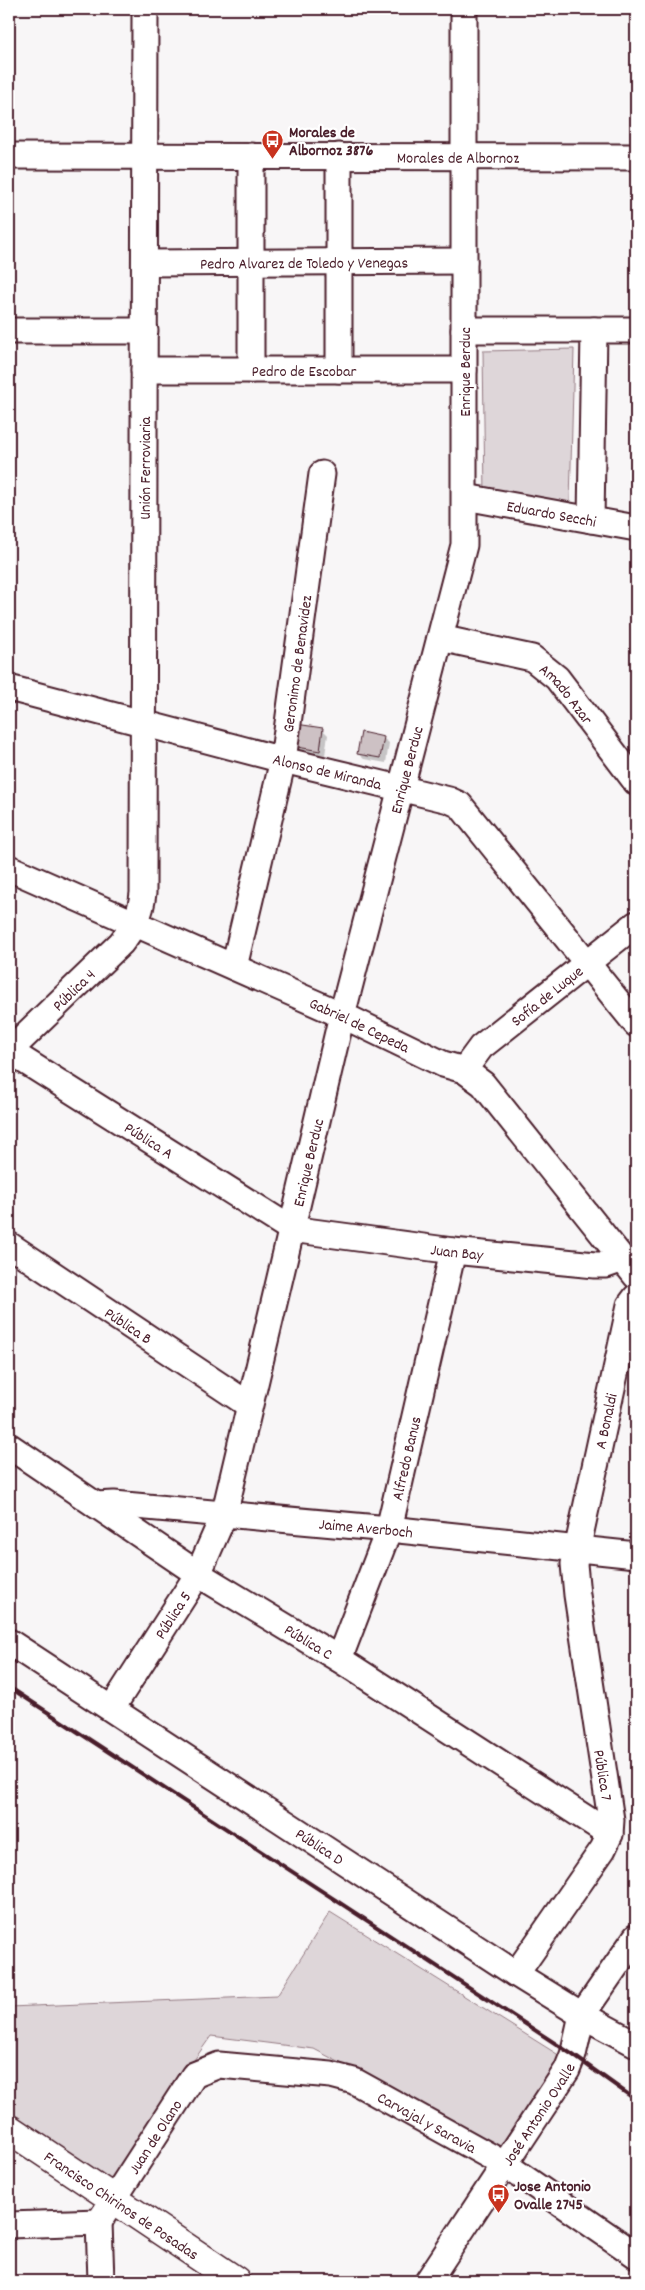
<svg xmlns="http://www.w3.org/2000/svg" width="645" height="2290" font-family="Dekko,sans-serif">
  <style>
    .green { fill: #ded6d9; stroke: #947a82 }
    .shadow { fill: #0003 }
    .building { fill: #cdc1c4; stroke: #4a1f2b }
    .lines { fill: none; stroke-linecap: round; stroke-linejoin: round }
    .minor-casing { stroke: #4a1f2b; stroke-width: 29 }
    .major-casing { stroke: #4a1f2b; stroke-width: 31 }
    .minor { stroke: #fff; stroke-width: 25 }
    .major { stroke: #fff; stroke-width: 28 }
    .rail { stroke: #4a1f2b; stroke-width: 4 }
    .labels { text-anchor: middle; stroke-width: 4.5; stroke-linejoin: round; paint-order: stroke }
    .poi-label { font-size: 16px; font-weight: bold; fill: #4a1f2b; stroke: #fff; text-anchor: start }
    .street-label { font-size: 16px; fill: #4a1f2b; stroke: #fff }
  </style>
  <rect width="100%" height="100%" fill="#f8f6f7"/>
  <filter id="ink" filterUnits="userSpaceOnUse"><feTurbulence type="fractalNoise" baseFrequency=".02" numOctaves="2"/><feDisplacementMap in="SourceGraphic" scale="10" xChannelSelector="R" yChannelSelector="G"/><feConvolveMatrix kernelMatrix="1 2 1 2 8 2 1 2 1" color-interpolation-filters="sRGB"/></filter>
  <g filter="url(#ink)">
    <!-- green -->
    <g class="green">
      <polygon points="574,349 570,503 485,495 483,351"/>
      <polygon points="330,1912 565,2059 504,2149 314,2049 211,2036 109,2181 9,2115 9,2007 277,1996"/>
    </g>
    <!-- shadow -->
    <g class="shadow">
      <polygon points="322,729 328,735 325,755 299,751 294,746"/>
      <polygon points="383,738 389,743 386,763 364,759 358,754"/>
    </g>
    <!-- building -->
    <g class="building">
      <polygon points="296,724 323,728 320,751 292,746"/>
      <polygon points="361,732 384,737 380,758 357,754"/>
    </g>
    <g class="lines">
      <defs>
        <g id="minor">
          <path id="s1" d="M9,156l627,1"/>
          <polyline points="251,156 251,370"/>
          <polyline points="339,156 339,370"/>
          <path id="s2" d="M145,263l319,-2"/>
          <polyline points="464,330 636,330"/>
          <polyline points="9,331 145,331"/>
          <path id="s3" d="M144,370h320"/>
          <path id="s4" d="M465,497l171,31"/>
          <polyline points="591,520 594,330"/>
          <path id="s5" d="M440,638l92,20 25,20 79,104"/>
          <path id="s6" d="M9,688l274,72 166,40 11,5 176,219"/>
          <path id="s7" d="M9,868l333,147 101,49 21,6 19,14 153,192"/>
          <path id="s8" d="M234,967l49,-207 39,-286"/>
          <path id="s9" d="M9,1051l112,-108c13,-16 20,-29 22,-50l2,-884"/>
          <path id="s10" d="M9,1051l282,178 162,22 142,14h11l17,-6"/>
          <path id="s11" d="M464,1070l17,-23 155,-123"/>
          <path id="s12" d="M9,1245l240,160"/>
          <path id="s13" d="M9,1446l189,128 141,85 271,175"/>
          <path id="s14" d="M96,1505l18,-1 275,25 247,26"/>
          <path id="s15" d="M9,1642l507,332 66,41 54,29"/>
          <path id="s16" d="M339,1659l50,-130 64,-278"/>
          <path id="s17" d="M112,1708l86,-134 26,-59 118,-500 122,-470v-536"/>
          <path id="s18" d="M516,1974l87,-125 7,-15 1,-14 -34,-225 -3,-31 56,-259 6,-8"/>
          <path id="s19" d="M99,2222l95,-147 25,-10 112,10 23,6 150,83 132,91"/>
          <polyline points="99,2222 101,2281"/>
          <polyline points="9,2225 99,2222"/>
          <path id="s20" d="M428,2281l139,-211 6,-15 9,-40 54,-78"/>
        </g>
        <g id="major">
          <path id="s21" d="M9,2129l227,152"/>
        </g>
      </defs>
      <!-- minor casing -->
      <use href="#minor" class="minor-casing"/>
      <!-- major casing -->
      <use href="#major" class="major-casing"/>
      <!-- minor -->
      <use href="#minor" class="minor"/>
      <!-- major -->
      <use href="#major" class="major"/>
      <!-- rail -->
      <polyline class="rail" points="9,1687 573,2055 636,2100"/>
    </g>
  </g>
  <!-- icons -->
  <defs>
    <symbol id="bus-pin" viewBox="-11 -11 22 30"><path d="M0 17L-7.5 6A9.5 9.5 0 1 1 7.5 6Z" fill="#c8321e" stroke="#fff"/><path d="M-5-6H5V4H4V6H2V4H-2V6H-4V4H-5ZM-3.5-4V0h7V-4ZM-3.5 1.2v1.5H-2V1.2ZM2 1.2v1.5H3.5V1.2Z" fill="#fff"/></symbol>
  </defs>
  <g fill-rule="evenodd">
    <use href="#bus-pin" x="260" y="128" width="25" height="34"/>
    <use href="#bus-pin" x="486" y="2182" width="25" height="34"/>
  </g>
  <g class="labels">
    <!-- poi labels -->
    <g class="poi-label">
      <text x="289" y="137">Morales de<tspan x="289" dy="18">Albornoz 3876</tspan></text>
      <text x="514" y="2191">Jose Antonio<tspan x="514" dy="18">Ovalle 2745</tspan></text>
    </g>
    <!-- street labels -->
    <g class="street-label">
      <text dy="6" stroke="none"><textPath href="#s1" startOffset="449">Morales de Albornoz</textPath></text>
      <text dy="6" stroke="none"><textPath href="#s2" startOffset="159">Pedro Alvarez de Toledo y Venegas</textPath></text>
      <text dy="6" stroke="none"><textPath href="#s3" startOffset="160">Pedro de Escobar</textPath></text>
      <text transform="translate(464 372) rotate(-90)" y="6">Enrique Berduc</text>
      <text dy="6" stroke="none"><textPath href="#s9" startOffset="636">Unión Ferroviaria</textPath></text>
      <text dy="6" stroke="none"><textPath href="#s4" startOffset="88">Eduardo Secchi</textPath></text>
      <text dy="6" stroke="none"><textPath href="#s8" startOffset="310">Geronimo de Benavidez</textPath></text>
      <text dy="6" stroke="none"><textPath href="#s5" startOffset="144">Amado Azar</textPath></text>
      <text dy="6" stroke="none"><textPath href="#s17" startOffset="991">Enrique Berduc</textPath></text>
      <text dy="6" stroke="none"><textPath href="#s6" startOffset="329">Alonso de Miranda</textPath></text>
      <text dy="6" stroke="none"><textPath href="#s9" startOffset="89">Pública 4</textPath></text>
      <text dy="6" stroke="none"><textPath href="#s11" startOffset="112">Sofía de Luque</textPath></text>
      <text dy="6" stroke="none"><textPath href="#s7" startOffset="384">Gabriel de Cepeda</textPath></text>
      <text dy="6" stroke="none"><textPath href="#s10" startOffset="166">Pública A</textPath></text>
      <text dy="6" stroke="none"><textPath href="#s17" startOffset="586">Enrique Berduc</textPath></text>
      <text dy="6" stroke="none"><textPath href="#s10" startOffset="501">Juan Bay</textPath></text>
      <text dy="6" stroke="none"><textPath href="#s12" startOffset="144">Pública B</textPath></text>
      <text dy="6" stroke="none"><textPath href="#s18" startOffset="588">A Bonaldi</textPath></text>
      <text dy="6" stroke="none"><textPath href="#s16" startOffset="212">Alfredo Banus</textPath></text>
      <text dy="6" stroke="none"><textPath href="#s14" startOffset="271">Jaime Averboch</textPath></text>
      <text dy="6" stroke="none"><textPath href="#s17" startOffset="111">Pública 5</textPath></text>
      <text dy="6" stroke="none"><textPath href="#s13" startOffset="358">Pública C</textPath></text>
      <text transform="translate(604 1775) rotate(81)" y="6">Pública 7</text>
      <text dy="6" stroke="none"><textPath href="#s15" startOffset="372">Pública D</textPath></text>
      <text dy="6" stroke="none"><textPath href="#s20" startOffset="200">José Antonio Ovalle</textPath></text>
      <text dy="6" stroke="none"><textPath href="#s19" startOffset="422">Carvajal y Saravia</textPath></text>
      <text dy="6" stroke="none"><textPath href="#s19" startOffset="102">Juan de Olano</textPath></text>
      <text dy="6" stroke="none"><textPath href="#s21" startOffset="136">Francisco Chirinos de Posadas</textPath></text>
    </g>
  </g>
  <!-- margin -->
  <rect width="645" height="2290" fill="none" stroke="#fff" stroke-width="30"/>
  <rect x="15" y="15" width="615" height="2260" fill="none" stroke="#4a1f2b" stroke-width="2" filter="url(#ink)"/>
</svg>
